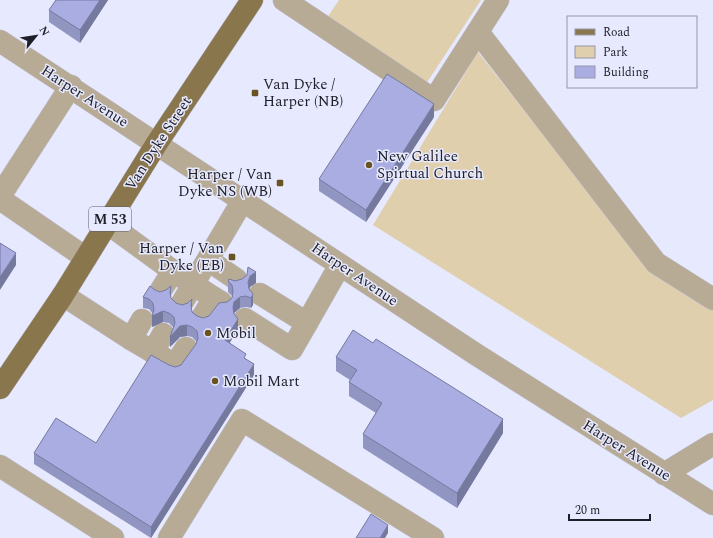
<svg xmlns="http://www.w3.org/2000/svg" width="713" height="538" font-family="Spectral,serif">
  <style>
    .green { fill: #e0cfac }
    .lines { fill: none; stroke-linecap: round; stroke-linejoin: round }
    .minor-casing { stroke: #c3c4d7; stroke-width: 23 }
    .major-casing { stroke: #c3c4d7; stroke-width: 23 }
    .minor { stroke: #b7ab95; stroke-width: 22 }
    .major { stroke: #8a764c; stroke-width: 22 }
    .wall { fill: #9195c2 }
    .shaded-wall { fill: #76799e }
    .building { fill: #a9ade2; stroke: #76799e }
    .poi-dot { fill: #695322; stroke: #e7e9fe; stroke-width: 1.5 }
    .labels { text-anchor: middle; stroke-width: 3; stroke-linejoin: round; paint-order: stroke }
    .shield { fill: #e7e9fe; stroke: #5a5b68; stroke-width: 1 }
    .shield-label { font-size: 14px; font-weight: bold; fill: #1e1e28 }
    .poi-label { font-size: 15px; fill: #1e1e28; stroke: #e7e9fe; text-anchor: start }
    .street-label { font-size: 15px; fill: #1e1e28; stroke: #e7e9fe }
  </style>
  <rect width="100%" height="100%" fill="#e7e9fe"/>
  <!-- green -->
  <g class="green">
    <polygon points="339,0 481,0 424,87 327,18"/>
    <polygon points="478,52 645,264 713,310 713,400 681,418 373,225"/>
  </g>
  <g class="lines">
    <defs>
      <g id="minor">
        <polyline points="284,0 434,100 498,0"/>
        <polyline points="478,32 656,263 713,299"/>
        <polyline points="0,41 477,355 713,504"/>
        <polyline points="0,196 71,86"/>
        <polyline points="0,199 86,258"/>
        <polyline points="107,223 173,271"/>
        <polyline points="208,260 236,279"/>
        <polyline points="161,290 173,271 214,298"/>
        <polyline points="260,294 307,323"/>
        <polyline points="63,295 131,339 175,365 186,348"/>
        <polyline points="182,303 243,200"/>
        <polyline points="203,316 214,298 221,302"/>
        <polyline points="245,319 292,349 340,265"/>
        <polyline points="131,339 142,320"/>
        <polyline points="153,352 163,334"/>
        <polyline points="0,466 113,538"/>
        <polyline points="664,474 713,444"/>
        <polyline points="169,538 242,420 433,538"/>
      </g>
      <polyline id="major" points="0,388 63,295 157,143 252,0"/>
    </defs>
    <!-- minor casing -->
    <use href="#minor" class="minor-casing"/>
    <!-- major casing -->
    <use href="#major" class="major-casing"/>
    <!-- minor -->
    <use href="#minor" class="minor"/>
    <!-- major -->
    <use href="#major" class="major"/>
  </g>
  <!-- wall -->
  <g class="wall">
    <polygon points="56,0 108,0 80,43 49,22 49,10"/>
    <polygon points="434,117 366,222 319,191 319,179"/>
    <polygon points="228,281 235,281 256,283 250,287 249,289 253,305 251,308 246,307 240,308 234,313 234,314 238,329 229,343 246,359 254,375 151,538 34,464 34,453 96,443 169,365 175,367 181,365 196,344 197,342 192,337 187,336 180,337 170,347 174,328 169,323 163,322 152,327 153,314 149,309 143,308 143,297 155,290 171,298 176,303 192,311 197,316 203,318 209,316 232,298 232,296 228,292"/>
    <polygon points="336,357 503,433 457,508 363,448 363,434 376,413 349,396 349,382 350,380 336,371"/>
  </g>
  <!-- shaded-wall -->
  <g class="shaded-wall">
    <polygon points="100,0 108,0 80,43 80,30"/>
    <polygon points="434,104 434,117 366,222 366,210"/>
    <polygon points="16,253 16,265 0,290 0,277"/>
    <polygon points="256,272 256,283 250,287 248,293 248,282 250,276"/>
    <polygon points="171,286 171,297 170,292"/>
    <polygon points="253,294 253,305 251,308 251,298"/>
    <polygon points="240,297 240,308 234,313 233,318 233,307 234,302"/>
    <polygon points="192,299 192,310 191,305"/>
    <polygon points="163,311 163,322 152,327 152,316"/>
    <polygon points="238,319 238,329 225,351 225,340"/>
    <polygon points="187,325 187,336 180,337 170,347 170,337 180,326"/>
    <polygon points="254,364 254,375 151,538 151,527"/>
    <polygon points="503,419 503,433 457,508 457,493"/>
    <polygon points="388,525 388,533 385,538 380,538"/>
  </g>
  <!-- building -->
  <g class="building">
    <polygon points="56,0 100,0 80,30 49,10"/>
    <polygon points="387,74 434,104 366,210 319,179"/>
    <polygon points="0,243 16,253 0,277"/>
    <polygon points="248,267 256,272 250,276 248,282 249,289 253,294 251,298 246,296 240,297 234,302 233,307 234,314 238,319 225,340 246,354 244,358 254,364 151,527 34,453 56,418 96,443 151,355 169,365 175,367 181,365 196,344 198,338 197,331 192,327 187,325 180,326 170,337 175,323 174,317 169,313 163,311 152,316 154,310 153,303 149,299 143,297 150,286 155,290 160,292 166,290 171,286 170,292 171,298 176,303 182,305 188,303 192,299 191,305 192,312 197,316 203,318 209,316 219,303 227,302 232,298 233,291 232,285 228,281 229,279 235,281 242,279 247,275"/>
    <polygon points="353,330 373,343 376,339 503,419 457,493 363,434 382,403 349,382 357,370 336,357"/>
    <polygon points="371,514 388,525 380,538 356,538"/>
  </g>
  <!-- markers -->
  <g class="poi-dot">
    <rect x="251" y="89" width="8" height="8" rx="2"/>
    <circle cx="369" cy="165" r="4"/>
    <rect x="276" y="179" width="8" height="8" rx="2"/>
    <rect x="228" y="253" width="8" height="8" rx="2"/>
    <circle cx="208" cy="333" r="4"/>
    <circle cx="215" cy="381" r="4"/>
  </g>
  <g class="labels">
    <!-- shield labels -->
    <rect class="shield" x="89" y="207" width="42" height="24" rx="3"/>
    <g class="shield-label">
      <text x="110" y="224">M 53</text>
    </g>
    <!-- poi labels -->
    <g class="poi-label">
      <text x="263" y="89">Van Dyke /<tspan x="263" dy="17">Harper (NB)</tspan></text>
      <text x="377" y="161">New Galilee<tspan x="377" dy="17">Spirtual Church</tspan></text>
      <text x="272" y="179" text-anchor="end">Harper / Van<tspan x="272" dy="17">Dyke NS (WB)</tspan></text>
      <text x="224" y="253" text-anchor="end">Harper / Van<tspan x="224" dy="17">Dyke (EB)</tspan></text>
      <text x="216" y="338">Mobil</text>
      <text x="223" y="386">Mobil Mart</text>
    </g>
    <!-- street labels -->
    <g class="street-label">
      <text transform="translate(85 96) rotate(33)" y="5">Harper Avenue</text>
      <text transform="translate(158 143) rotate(-57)" y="5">Van Dyke Street</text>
      <text transform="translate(355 274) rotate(34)" y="5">Harper Avenue</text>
      <text transform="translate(627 450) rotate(32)" y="5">Harper Avenue</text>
    </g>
  </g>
  <!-- legend -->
  <rect x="567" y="16" width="130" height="72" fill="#e7e9fe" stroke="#9798a8"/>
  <rect x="575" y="29" width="20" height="6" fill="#8a764c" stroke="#9798a8"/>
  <text x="603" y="36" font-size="12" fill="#1e1e28">Road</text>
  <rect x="575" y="46" width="20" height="12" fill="#e0cfac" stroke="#9798a8"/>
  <text x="603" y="56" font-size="12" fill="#1e1e28">Park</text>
  <rect x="575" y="66" width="20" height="12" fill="#a9ade2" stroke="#9798a8"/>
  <text x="603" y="76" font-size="12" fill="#1e1e28">Building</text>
  <!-- north arrow -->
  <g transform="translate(36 36) rotate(60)" stroke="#e7e9fe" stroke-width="3" paint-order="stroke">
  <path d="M0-3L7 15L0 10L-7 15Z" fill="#1e1e28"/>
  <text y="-6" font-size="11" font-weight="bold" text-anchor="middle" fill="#1e1e28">N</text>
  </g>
  <!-- scale -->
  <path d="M569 514v6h81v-6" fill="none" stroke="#1e1e28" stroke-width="2"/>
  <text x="575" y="514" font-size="12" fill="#1e1e28" stroke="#e7e9fe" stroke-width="3" paint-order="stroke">20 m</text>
</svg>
